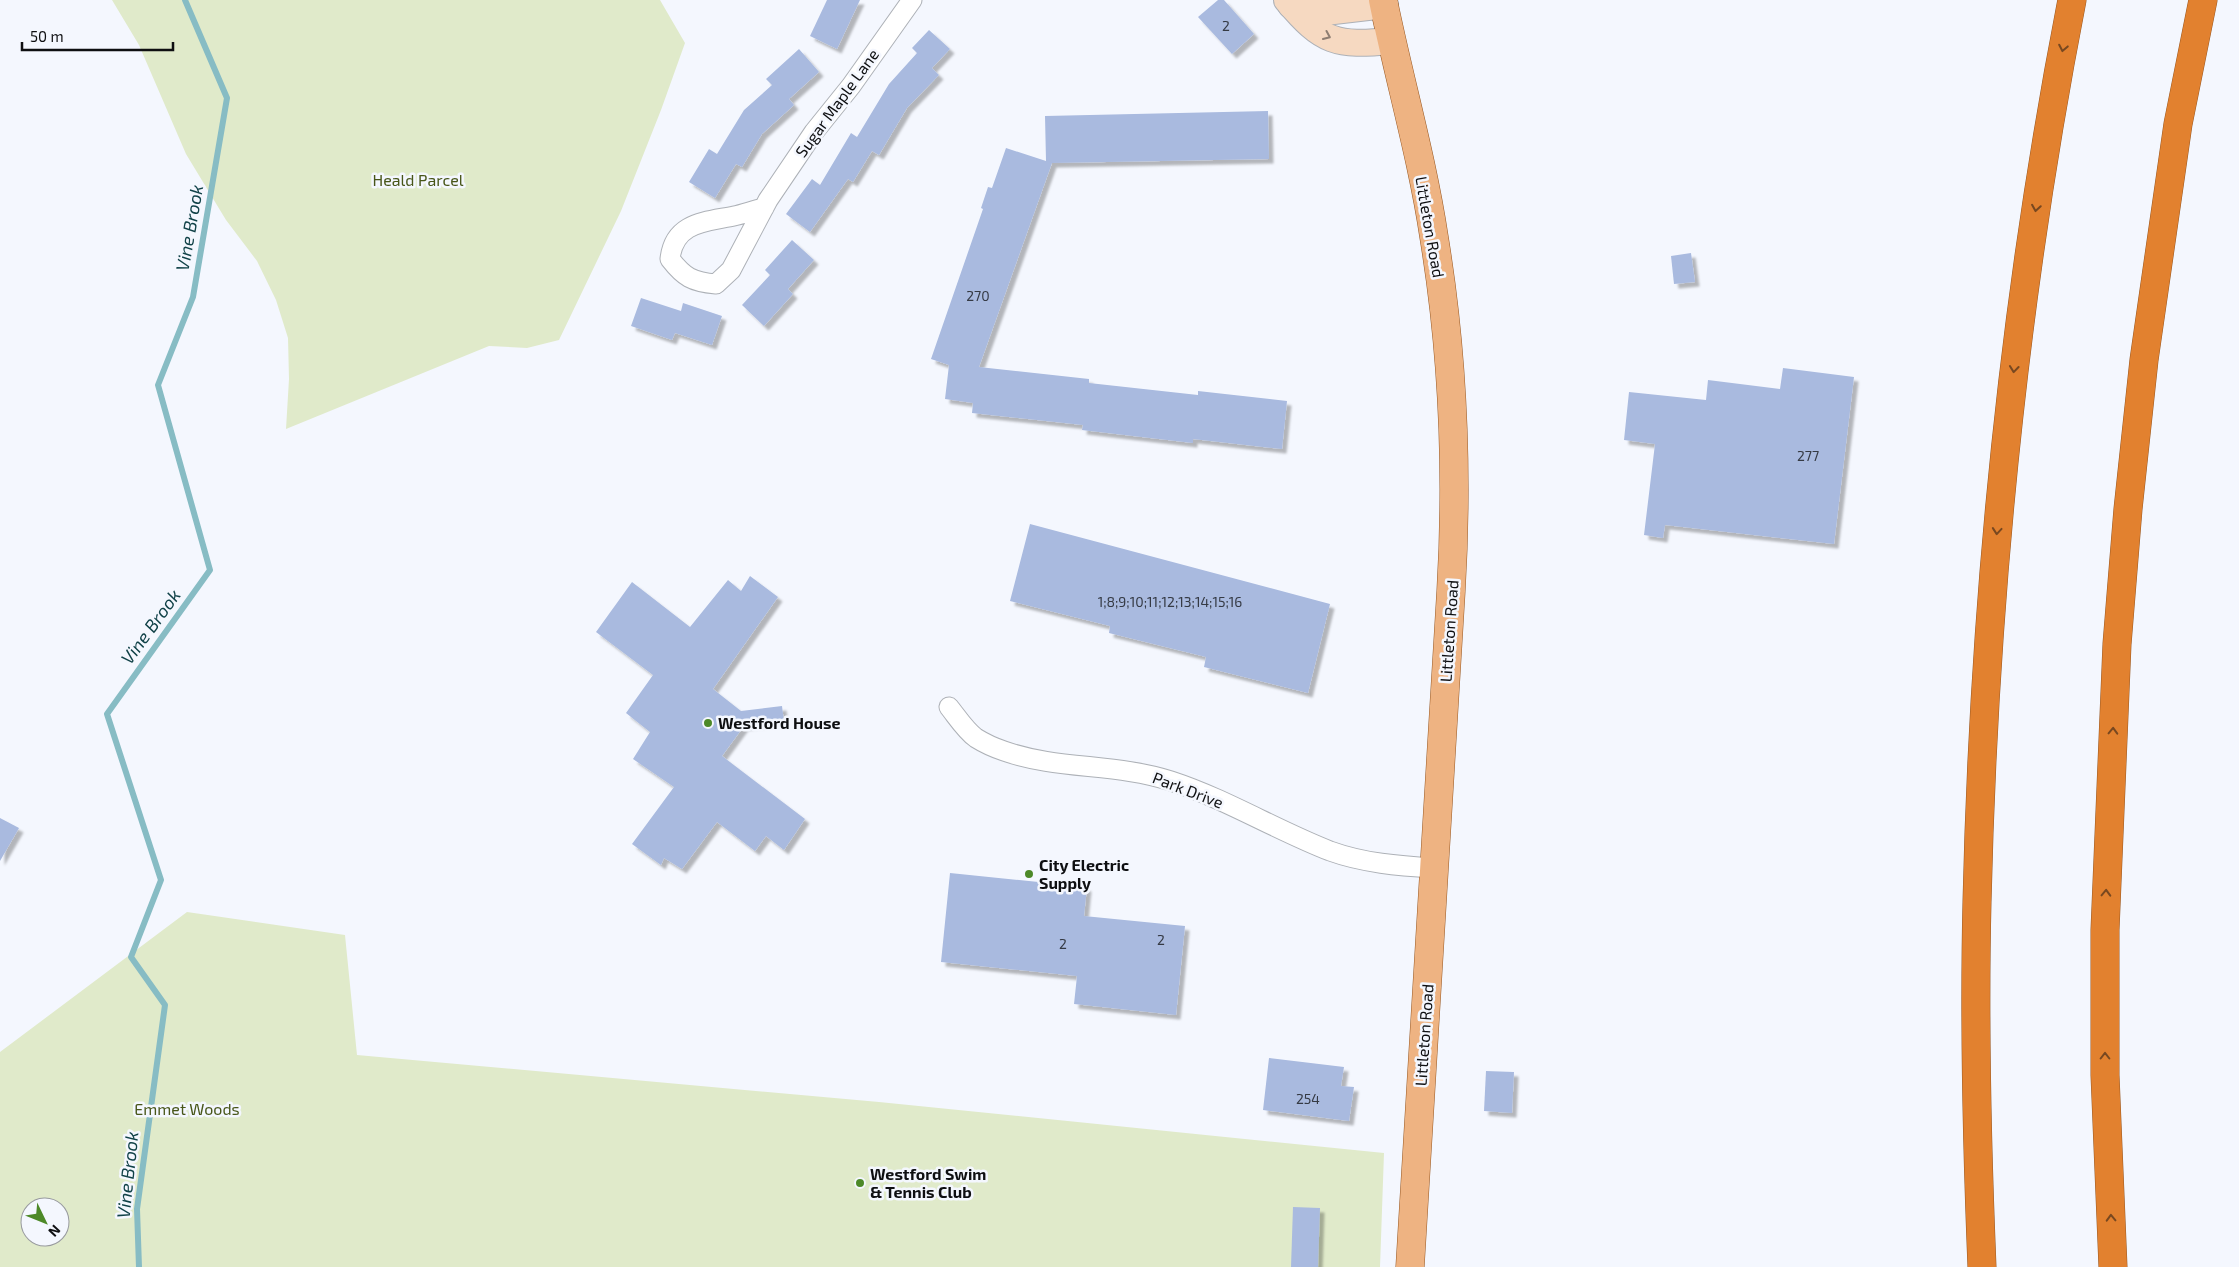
<svg xmlns="http://www.w3.org/2000/svg" width="2239" height="1267" font-family="'Exo 2',sans-serif">
  <style>
    .green { fill: #e0eaca; fill-rule: evenodd }
    .lines { fill: none; stroke-linecap: round; stroke-linejoin: round }
    .stream { stroke: #87bcc4; stroke-width: 6 }
    .building { fill: #a9badf; filter: url(#shadow) }
    .street-casing { stroke: #adb1b7; stroke-width: 21 }
    .secondary-casing { stroke: #adb1b7; stroke-width: 28 }
    .primary-casing { stroke: #985924; stroke-width: 29 }
    .highway-casing { stroke: #985924; stroke-width: 29 }
    .street { stroke: #fff; stroke-width: 19 }
    .secondary { stroke: #f6d9c1; stroke-width: 26 }
    .primary { stroke: #eeb382; stroke-width: 28 }
    .highway { stroke: #e2812f; stroke-width: 28 }
    .oneway { stroke: #8e7e72 }
    .oneway2 { stroke: #784820 }
    .poi-dot { fill: #4d8928; stroke: #f4f7fe; stroke-width: 2 }
    .labels { text-anchor: middle; stroke-width: 5; stroke-linejoin: round; paint-order: stroke }
    .number-label { font-size: 14px; fill: #353a44 }
    .street-label { font-size: 16px; fill: #0e0f11; stroke: #f4f7fe }
    .park-label { font-size: 16px; fill: #485619; stroke: #f4f7fe }
    .poi-label { font-size: 16px; font-weight: bold; fill: #0e0f11; stroke: #f4f7fe; text-anchor: start }
    .water-label { font-size: 18px; font-style: italic; fill: #114248; stroke: #f4f7fe }
  </style>
  <defs>
    <filter id="shadow"><feDropShadow dx="4.5" dy="4.5" stdDeviation="1" flood-color="#0004"/></filter>
  </defs>
  <rect width="100%" height="100%" fill="#f4f7fe"/>
  <!-- green -->
  <g class="green">
    <polygon points="112,0 660,0 685,43 661,110 621,211 559,340 527,348 489,346 286,429 289,379 288,338 276,300 257,261 226,220 186,154 139,45"/>
    <path d="M187,912l158,23 12,120 522,47 505,51 -4,114h-1380v-215zM30,1207h30v30h-30z"/>
  </g>
  <g class="lines">
    <!-- stream -->
    <polyline class="stream" points="139,1267 137,1209 165,1005 131,957 161,880 107,714 210,570 158,385 193,297 227,98 185,0"/>
  </g>
  <!-- building -->
  <g class="building">
    <polygon points="827,0 860,0 837,49 810,36"/>
    <polygon points="1218,0 1224,0 1254,34 1232,54 1198,17"/>
    <polygon points="929,30 950,49 932,68 939,75 907,108 879,155 872,151 853,182 848,179 810,232 786,214 812,179 820,185 851,133 857,137 889,84 917,53 912,48"/>
    <polygon points="799,49 819,72 789,99 794,105 762,134 742,167 736,164 715,198 689,182 709,149 717,154 744,110 772,85 766,79"/>
    <polygon points="1268,111 1269,159 1052,163 979,367 1089,379 1089,383 1198,395 1198,391 1287,401 1282,449 1193,439 1193,443 1082,430 1083,425 972,413 973,403 945,399 949,365 931,359 983,209 981,208 988,187 992,188 1006,148 1046,161 1045,116"/>
    <polygon points="792,240 814,260 788,289 793,294 764,326 742,305 770,275 765,270"/>
    <polygon points="1691,253 1695,282 1674,284 1671,256"/>
    <polygon points="641,298 681,311 683,303 722,316 712,345 675,333 672,340 631,326"/>
    <polygon points="1783,368 1854,377 1834,544 1665,525 1663,538 1644,535 1655,444 1624,440 1629,392 1706,400 1708,380 1780,389"/>
    <polygon points="1030,524 1330,604 1308,693 1204,667 1206,657 1109,633 1110,626 1010,601"/>
    <polygon points="750,576 778,597 713,689 741,711 782,706 784,722 744,726 722,756 805,819 784,850 766,836 755,851 717,822 682,869 664,858 661,865 632,844 674,787 633,759 650,732 626,713 653,675 596,632 632,582 690,627 728,580 741,591"/>
    <polygon points="0,818 19,828 0,861"/>
    <polygon points="950,873 1087,887 1084,916 1185,926 1176,1015 1074,1004 1077,976 941,962"/>
    <polygon points="1269,1058 1344,1067 1341,1086 1354,1087 1349,1121 1263,1110"/>
    <polygon points="1486,1071 1514,1072 1512,1113 1484,1111"/>
    <polygon points="1293,1207 1320,1208 1318,1267 1291,1267"/>
  </g>
  <g class="lines">
    <defs>
      <g id="street">
        <path d="M764,208c-10,2 -20,6 -30,8 -29,6 -60,6 -64,43 14,18 22,23 46,25l15,-14 37,-70 46,-68 37,-46 61,-86"/>
        <path d="M949,707c8,10 17,24 27,31 8,5 19,10 28,13 54,19 112,12 167,30 55,18 105,49 159,70 33,12 69,15 104,17"/>
      </g>
      <g id="secondary">
        <path d="M1287,0c36,43 49,46 104,41"/>
        <polyline points="1291,5 1313,12 1325,12 1385,5"/>
      </g>
      <path id="primary" d="M1383,0c16,79 39,157 51,237 19,116 24,236 17,354l-41,676"/>
      <g id="highway">
        <path d="M1982,1267c-5,-121 -8,-243 -5,-365 7,-302 37,-605 95,-902"/>
        <polyline points="2113,1267 2105,1075 2105,930 2117,644 2128,509 2144,360 2178,124 2203,0"/>
      </g>
    </defs>
    <!-- street casing -->
    <use href="#street" class="street-casing"/>
    <!-- secondary casing -->
    <use href="#secondary" class="secondary-casing"/>
    <!-- primary casing -->
    <use href="#primary" class="primary-casing"/>
    <!-- highway casing -->
    <use href="#highway" class="highway-casing"/>
    <!-- street -->
    <use href="#street" class="street"/>
    <!-- secondary -->
    <use href="#secondary" class="secondary"/>
    <!-- primary -->
    <use href="#primary" class="primary"/>
    <!-- highway -->
    <use href="#highway" class="highway"/>
  </g>
  <!-- one-way arrows -->
  <defs><path id="oneway-chevron" d="M-2-3.5L2.5 0L-2 3.5" fill="none" stroke-width="1.6" stroke-linecap="round" stroke-linejoin="round" transform="scale(1.25)"/></defs>
  <use class="oneway" href="#oneway-chevron" transform="translate(1327 36) rotate(24)"/>
  <g class="oneway2">
    <use href="#oneway-chevron" transform="translate(2063 48) rotate(101)"/>
    <use href="#oneway-chevron" transform="translate(2036 208) rotate(99)"/>
    <use href="#oneway-chevron" transform="translate(2014 369) rotate(96)"/>
    <use href="#oneway-chevron" transform="translate(1997 531) rotate(95)"/>
    <use href="#oneway-chevron" transform="translate(2113 731) rotate(-88)"/>
    <use href="#oneway-chevron" transform="translate(2106 893) rotate(-88)"/>
    <use href="#oneway-chevron" transform="translate(2105 1056) rotate(-90)"/>
    <use href="#oneway-chevron" transform="translate(2111 1218) rotate(-92)"/>
  </g>
  <!-- markers -->
  <g class="poi-dot">
    <circle cx="708" cy="723" r="5"/>
    <circle cx="1029" cy="874" r="5"/>
    <circle cx="860" cy="1183" r="5"/>
  </g>
  <g class="labels">
    <!-- number labels -->
    <g class="number-label">
      <text x="1226" y="31">2</text>
      <text x="978" y="301">270</text>
      <text x="1808" y="461">277</text>
      <text x="1170" y="607">1;8;9;10;11;12;13;14;15;16</text>
      <text x="1161" y="945">2</text>
      <text x="1063" y="949">2</text>
      <text x="1308" y="1104">254</text>
    </g>
    <!-- street labels -->
    <g class="street-label">
      <text transform="translate(837 103) rotate(-54)" y="6">Sugar Maple Lane</text>
      <text transform="translate(1430 227) rotate(80)" y="6">Littleton Road</text>
      <text transform="translate(1449 631) rotate(-86)" y="6">Littleton Road</text>
      <text transform="translate(1188 790) rotate(21)" y="6">Park Drive</text>
      <text transform="translate(1424 1035) rotate(-86)" y="6">Littleton Road</text>
    </g>
    <!-- park labels -->
    <g class="park-label">
      <text x="418" y="186">Heald Parcel</text>
      <text x="187" y="1115">Emmet Woods</text>
    </g>
    <!-- poi labels -->
    <g class="poi-label">
      <text x="718" y="729">Westford House</text>
      <text x="1039" y="871">City Electric<tspan x="1039" dy="18">Supply</tspan></text>
      <text x="870" y="1180">Westford Swim<tspan x="870" dy="18">&amp; Tennis Club</tspan></text>
    </g>
    <!-- water labels -->
    <g class="water-label">
      <text transform="translate(190 228) rotate(-80)" y="6">Vine Brook</text>
      <text transform="translate(151 627) rotate(-54)" y="6">Vine Brook</text>
      <text transform="translate(128 1175) rotate(-84)" y="6">Vine Brook</text>
    </g>
  </g>
  <!-- north arrow -->
  <g transform="translate(45 1222) rotate(133)"><circle r="24" fill="#f4f7fe" stroke="#989a9f"/>
  <path d="M0-4L9 19L0 12L-9 19Z" fill="#4d8928"/>
  <text y="-8" font-size="14" font-weight="bold" text-anchor="middle" fill="#0e0f11">N</text>
  </g>
  <!-- scale -->
  <path d="M22 42v8h151v-8" fill="none" stroke="#0e0f11" stroke-width="2.5"/>
  <text x="30" y="42" font-size="15" fill="#0e0f11" stroke="#f4f7fe" stroke-width="4" paint-order="stroke">50 m</text>
</svg>
